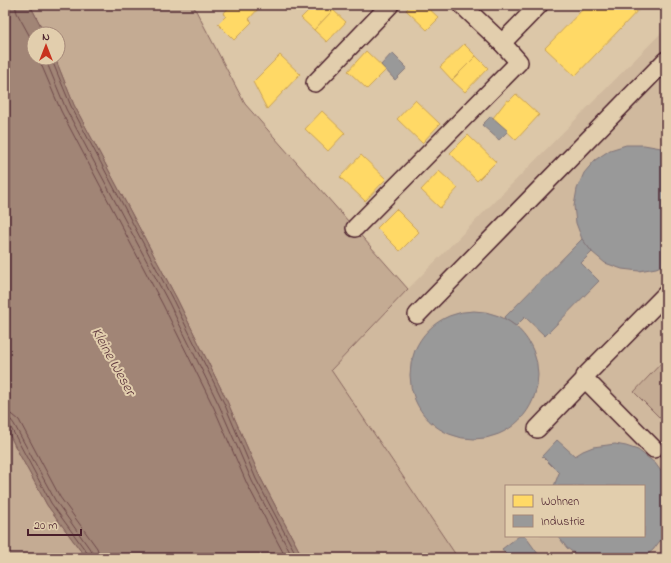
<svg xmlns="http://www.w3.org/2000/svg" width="671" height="563" font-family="'Indie Flower',sans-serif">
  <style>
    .built { fill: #d0b99e; fill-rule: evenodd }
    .green { fill: #c4ab93; stroke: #87655f }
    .water { fill: #a18576; stroke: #7e5c58 }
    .homes { fill: #ffd966; stroke: #c9a154 }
    .industry { fill: #999; stroke: #817478 }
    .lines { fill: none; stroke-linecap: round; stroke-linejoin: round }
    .shore { stroke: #6d4849; stroke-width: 1 }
    .minor-casing { stroke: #4a1f2b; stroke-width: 20 }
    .minor { stroke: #e2cead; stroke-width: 17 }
    .labels { text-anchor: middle; stroke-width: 4; stroke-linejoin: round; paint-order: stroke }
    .water-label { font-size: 15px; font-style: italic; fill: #5b333a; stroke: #e2cead }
  </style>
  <rect width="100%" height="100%" fill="#dcc7a8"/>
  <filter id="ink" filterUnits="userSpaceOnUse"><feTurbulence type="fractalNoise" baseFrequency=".025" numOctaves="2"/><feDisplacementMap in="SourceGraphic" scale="8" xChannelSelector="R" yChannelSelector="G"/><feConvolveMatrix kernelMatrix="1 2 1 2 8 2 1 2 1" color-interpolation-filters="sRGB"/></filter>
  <g filter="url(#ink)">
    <!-- built -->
    <path class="built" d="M666,28v330l-32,34 32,32v134h-208l-127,-188 77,-81zM506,486h138v50h-138z"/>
    <!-- green -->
    <g class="green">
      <polygon points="30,5 193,5 245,104 408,289 331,370 458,558 303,558 260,477 227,401 177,299 74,105 55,58 58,58 58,34 45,34"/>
      <polygon points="666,358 666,424 634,392"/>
      <polygon points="5,425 15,446 47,505 86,558 9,558 5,553"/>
    </g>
    <!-- water -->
    <polygon class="water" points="5,5 30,5 45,34 34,34 34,58 55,58 74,105 177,299 227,401 260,477 303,558 86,558 47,505 15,446 5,425"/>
    <!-- homes -->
    <g class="homes">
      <polygon points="231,5 254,5 258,9 249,19 252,22 234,40 218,24 226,16 223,14"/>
      <polygon points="314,5 327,5 333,10 314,30 301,18"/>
      <polygon points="411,5 425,5 439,18 427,30 406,10"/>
      <polygon points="587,5 643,5 575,76 545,48"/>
      <polygon points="333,10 346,22 327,42 314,30"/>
      <polygon points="464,44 476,56 452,80 440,67"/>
      <polygon points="366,51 386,70 367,89 348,71"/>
      <polygon points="280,55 300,74 267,109 253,82"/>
      <polygon points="476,56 488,68 465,92 452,80"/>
      <polygon points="516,94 539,115 516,140 493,118 507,100 509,101"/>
      <polygon points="415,100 440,124 422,143 397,119"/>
      <polygon points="322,111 345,133 328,151 305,129"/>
      <polygon points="468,135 496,162 477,181 450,153"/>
      <polygon points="361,155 386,179 365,201 340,177"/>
      <polygon points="439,171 458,188 440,208 421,190"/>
      <polygon points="396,209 419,232 400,251 377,228"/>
    </g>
    <!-- industry -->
    <g class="industry">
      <polygon points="392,53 407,68 395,80 381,65"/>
      <polygon points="491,116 508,131 499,140 482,125"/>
      <polygon points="626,145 644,145 661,148 666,151 666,264 656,268 639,271 622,269 605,263 592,252 582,239 576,223 574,206 577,189 584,173 595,160 610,150"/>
      <polygon points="582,239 592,252 581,263 599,281 545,336 525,317 516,326 504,318"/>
      <circle cx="474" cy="375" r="64"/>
      <polygon points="557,440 575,456 583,451 593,447 615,444 626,446 638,450 655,463 666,478 666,533 653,550 643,558 581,558 567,548 558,536 644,536 644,486 554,486 559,473 542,456"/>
      <polygon points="519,536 525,536 541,558 509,558 502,549"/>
    </g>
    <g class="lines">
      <!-- shore -->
      <g class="shore">
        <polyline points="15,5 17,13 34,44"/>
        <polyline points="40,58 41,64 61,111 163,305 214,408 247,484 286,558"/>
        <polyline points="46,58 47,63 66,109 169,303 219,405 252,481 293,558"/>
        <polyline points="51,58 71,106 173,300 224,403 256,479 298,558"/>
        <polyline points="5,413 13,415 19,420 60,497 97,548 100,558"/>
        <polyline points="5,419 11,420 14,424 55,500 92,552 94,558"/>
        <polyline points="5,424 10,426 51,503 88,554 89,558"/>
      </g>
      <defs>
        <g id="minor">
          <polyline points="462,5 502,43 539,5"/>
          <polyline points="315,83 390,5"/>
          <polyline points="355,228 519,62 502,43"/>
          <polyline points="417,315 666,60"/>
          <polyline points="537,429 585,379"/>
          <polyline points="654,449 585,379 585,376 666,294"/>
        </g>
      </defs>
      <!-- minor casing -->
      <use href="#minor" class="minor-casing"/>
      <!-- minor -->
      <use href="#minor" class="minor"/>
    </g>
  </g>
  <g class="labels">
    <!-- water labels -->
    <g class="water-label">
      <text transform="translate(114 361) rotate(61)" y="5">Kleine Weser</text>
    </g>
  </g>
  <!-- margin -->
  <rect width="671" height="563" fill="none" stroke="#e2cead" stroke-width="20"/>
  <rect x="10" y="10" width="651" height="543" fill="none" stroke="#4a1f2b" stroke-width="1.5" filter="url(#ink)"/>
  <!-- legend -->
  <rect x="505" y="485" width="140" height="52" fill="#e2cead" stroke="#a58879"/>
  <rect x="513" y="495" width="20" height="12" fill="#ffd966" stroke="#a58879"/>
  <text x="541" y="505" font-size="12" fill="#4a1f2b">Wohnen</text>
  <rect x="513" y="515" width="20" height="12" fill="#999999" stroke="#a58879"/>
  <text x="541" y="525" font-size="12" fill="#4a1f2b">Industrie</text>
  <!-- north arrow -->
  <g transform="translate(46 46)"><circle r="19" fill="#e2cead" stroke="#a58879"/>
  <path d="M0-3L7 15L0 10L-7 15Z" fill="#c8321e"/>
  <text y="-6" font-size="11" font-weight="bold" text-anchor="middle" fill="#4a1f2b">N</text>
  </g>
  <!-- scale -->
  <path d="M28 529v6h53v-6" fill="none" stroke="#4a1f2b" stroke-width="2"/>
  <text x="34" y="529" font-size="12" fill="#4a1f2b" stroke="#e2cead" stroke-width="3" paint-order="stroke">20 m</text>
</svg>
